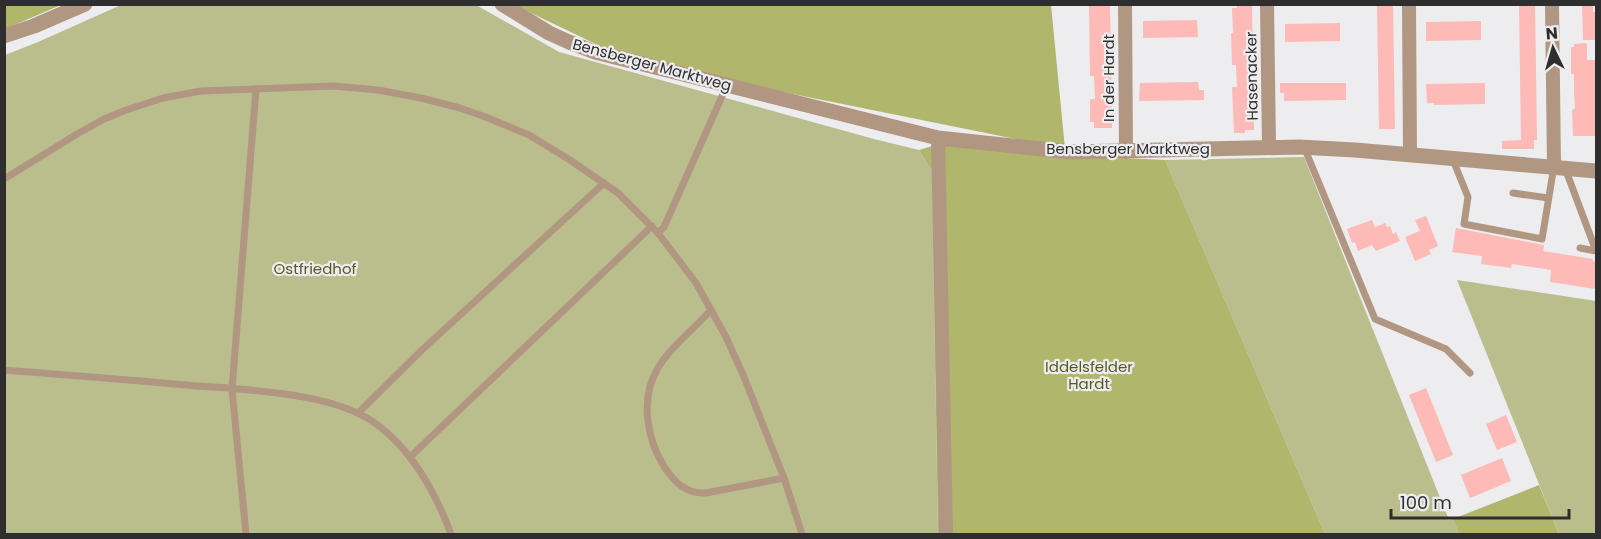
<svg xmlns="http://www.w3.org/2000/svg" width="1601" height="539" font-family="Poppins,sans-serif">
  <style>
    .green { fill: #babe8c }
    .forest { fill: #b0b66b }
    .building { fill: #fdbab7 }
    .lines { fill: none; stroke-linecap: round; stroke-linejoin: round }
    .service { stroke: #b19781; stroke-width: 7 }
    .minor { stroke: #b19781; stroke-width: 14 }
    .tertiary { stroke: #b19781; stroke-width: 15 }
    .labels { text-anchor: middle; stroke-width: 4.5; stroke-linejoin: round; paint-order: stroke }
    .street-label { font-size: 15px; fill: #2e2e2f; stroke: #edecef }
    .park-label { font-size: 15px; fill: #565922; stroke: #edecef }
  </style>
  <rect width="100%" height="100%" fill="#edecef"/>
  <!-- green -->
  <g class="green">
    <polygon points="121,5 476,5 559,52 874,139 919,150 932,171 938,534 5,534 5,55 38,42"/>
    <polygon points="1304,157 1449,520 1453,519 1459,534 1325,534 1165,160"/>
    <polygon points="1457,280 1596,301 1596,534 1559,534"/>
  </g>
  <!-- forest -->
  <g class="forest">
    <polygon points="5,5 61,5 5,29"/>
    <polygon points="517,5 1051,5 1065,149 729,81 602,47 531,13"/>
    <polygon points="942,143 1066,155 1165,160 1325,534 938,534 932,171 919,150"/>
    <polygon points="1539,485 1559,534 1459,534 1453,519"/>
  </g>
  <!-- building -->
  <g class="building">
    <polygon points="1089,4 1110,4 1112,128 1094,128 1094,122 1090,122 1090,99 1095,99 1094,76 1090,76"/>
    <polygon points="1237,4 1252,4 1254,130 1245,130 1245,133 1234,133 1232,87 1237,87 1236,65 1232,65 1231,33 1233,33 1232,8 1237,8"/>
    <polygon points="1377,4 1393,4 1395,129 1379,129"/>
    <polygon points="1519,4 1535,4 1537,140 1534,140 1534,149 1502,149 1502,141 1521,140"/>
    <polygon points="1582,4 1593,4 1593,12 1596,12 1596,40 1583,40"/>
    <polygon points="1197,20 1198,37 1143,38 1143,21"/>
    <polygon points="1481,21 1481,40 1426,41 1426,22"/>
    <polygon points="1340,23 1340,41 1285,42 1285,24"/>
    <polygon points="1587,43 1587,60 1596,60 1596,136 1573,136 1572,109 1575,109 1574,92 1574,74 1571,74 1571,47 1574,47 1574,44"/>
    <polygon points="1198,82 1199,90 1204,90 1204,100 1139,101 1140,83"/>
    <polygon points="1280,83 1346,83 1346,100 1284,101 1284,93 1280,93"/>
    <polygon points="1485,83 1485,104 1434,105 1434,103 1427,103 1426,84"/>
    <polygon points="1426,216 1438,246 1429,250 1431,254 1415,261 1405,237 1420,231 1415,220"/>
    <polygon points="1372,220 1375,227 1385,223 1387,227 1390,226 1393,234 1396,232 1400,241 1376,251 1372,245 1358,251 1355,242 1352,243 1347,229"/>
    <polygon points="1456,228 1544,245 1543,251 1593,259 1593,261 1596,262 1595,289 1550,282 1551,270 1512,264 1511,268 1481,264 1482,256 1452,252"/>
    <polygon points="1426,388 1453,455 1436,462 1409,395"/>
    <polygon points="1506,415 1517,442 1497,450 1486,424"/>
    <polygon points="1502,458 1511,481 1470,498 1461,475"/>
  </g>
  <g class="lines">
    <!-- service -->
    <g class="service">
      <polyline points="1304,147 1375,319 1446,349 1470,373"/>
      <polyline points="1453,160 1468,197 1464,224 1542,239 1554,166"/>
      <polyline points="1565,168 1596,251 1580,248"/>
      <polyline points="4,179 77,134 104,119 126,110 163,98 201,91 333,86 378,90 421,98 460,108 483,116 529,135 570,160 618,193 658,233 696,283 726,337 744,377 784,478 802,534"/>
      <polyline points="1513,193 1548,198"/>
      <polyline points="658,233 664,227 727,85"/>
      <path d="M711,310c-33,36 -70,56 -63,111 2,17 8,33 17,47 11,16 22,26 41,25l78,-15"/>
      <path d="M4,370c61,5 121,9 182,15 56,5 149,6 193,41 35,27 57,68 72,108"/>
      <polyline points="358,413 423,349 604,183"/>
      <polyline points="410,457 652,226"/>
      <polyline points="246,534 232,389 256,89"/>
    </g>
    <!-- minor -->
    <g class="minor">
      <polyline points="1125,4 1126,152"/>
      <polyline points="1267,4 1269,146"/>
      <polyline points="1409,4 1410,154"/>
      <polyline points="1552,4 1554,166"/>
      <polyline points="938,138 946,534"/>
    </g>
    <!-- tertiary -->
    <g class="tertiary">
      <polyline points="502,4 549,33 569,42 595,52 938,138 1070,152 1299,147 1355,150 1596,171"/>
      <polyline points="4,36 34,26 85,4"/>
    </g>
  </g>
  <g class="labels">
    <!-- street labels -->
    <g class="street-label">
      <text transform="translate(652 65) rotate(15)" y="5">Bensberger Marktweg</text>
      <text transform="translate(1252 76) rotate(-91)" y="5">Hasenacker</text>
      <text transform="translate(1109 78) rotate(-90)" y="5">In der Hardt</text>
      <text x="1128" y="154">Bensberger Marktweg</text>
    </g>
    <!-- park labels -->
    <g class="park-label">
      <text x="315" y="274">Ostfriedhof</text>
      <text x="1089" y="372">Iddelsfelder<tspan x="1089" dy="17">Hardt</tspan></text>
    </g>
  </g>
  <!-- border -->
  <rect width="1601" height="539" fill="none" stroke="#2e2e2f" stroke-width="12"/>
  <!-- north arrow -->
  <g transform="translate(1553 48) rotate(355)" stroke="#edecef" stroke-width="4.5" paint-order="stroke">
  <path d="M0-4.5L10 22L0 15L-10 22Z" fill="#2e2e2f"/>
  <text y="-9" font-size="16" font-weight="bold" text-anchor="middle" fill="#2e2e2f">N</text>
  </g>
  <!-- scale -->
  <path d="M1391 509v9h178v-9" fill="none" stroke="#2e2e2f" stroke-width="3"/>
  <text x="1400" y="509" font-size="18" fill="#2e2e2f" stroke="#edecef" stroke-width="4.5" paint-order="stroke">100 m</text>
</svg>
